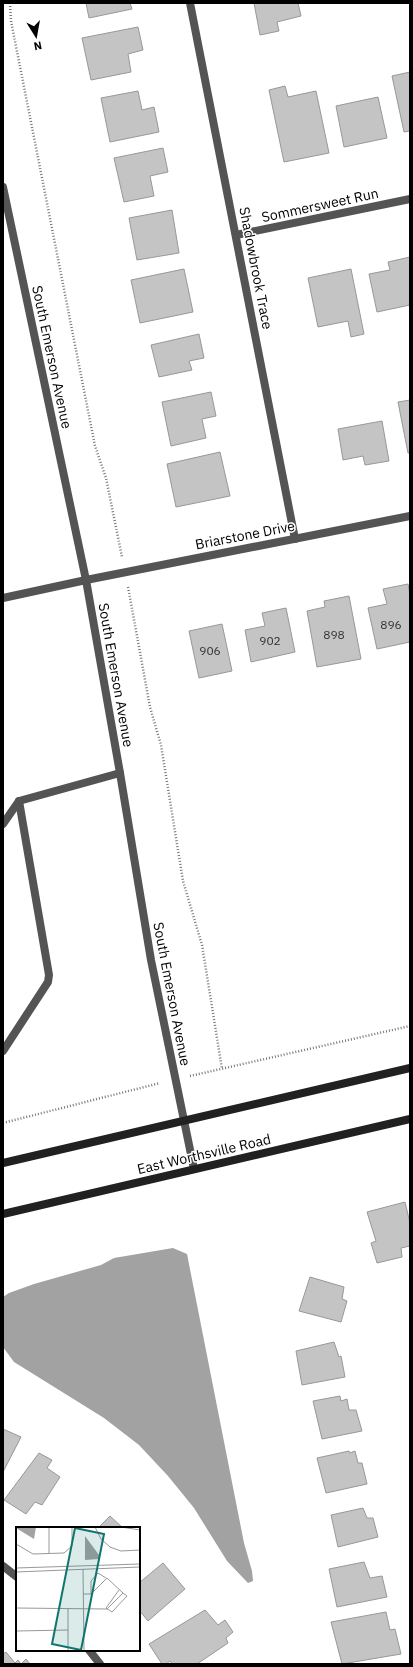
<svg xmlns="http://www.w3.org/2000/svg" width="413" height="1667" font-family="'IBM Plex Sans',sans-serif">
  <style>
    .water { fill: #a2a2a2 }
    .building { fill: #c4c4c4; stroke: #989898 }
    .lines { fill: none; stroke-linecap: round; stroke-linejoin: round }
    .path { stroke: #767676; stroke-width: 2.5; stroke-dasharray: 1 2; stroke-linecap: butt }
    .service { stroke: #545454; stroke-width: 8 }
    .minor { stroke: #545454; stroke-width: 8 }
    .secondary { stroke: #212121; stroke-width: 8 }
    .labels { text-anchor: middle; stroke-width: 3; stroke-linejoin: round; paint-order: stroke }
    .number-label { font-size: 12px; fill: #313131 }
    .street-label { font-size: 14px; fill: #000; stroke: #fff }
    .inset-road { fill: none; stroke: #999; stroke-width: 1 }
    .view { fill: #0f766e; fill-opacity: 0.15; stroke: #0f766e; stroke-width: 2 }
    .inset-edge { fill: none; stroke: #000; stroke-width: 2 }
  </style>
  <rect width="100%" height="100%" fill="#fff"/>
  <!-- water -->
  <polygon class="water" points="173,1248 187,1254 244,1543 252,1571 253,1581 248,1583 227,1561 194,1508 168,1476 139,1445 104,1418 14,1362 3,1347 3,1297 9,1293 34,1284 101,1265 114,1258"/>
  <!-- building -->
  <g class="building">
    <polygon points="86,3 130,3 132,9 89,18"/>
    <polygon points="254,3 298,3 301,16 277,22 279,31 260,35"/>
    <polygon points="138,27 143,50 128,54 131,72 91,80 82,38"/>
    <polygon points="410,72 410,131 404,132 392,76"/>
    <polygon points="285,86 288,97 316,91 329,153 284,162 269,90"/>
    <polygon points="138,91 142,110 154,107 159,132 110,142 101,98"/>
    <polygon points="378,97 387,138 344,147 336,106"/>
    <polygon points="163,148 168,172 150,176 154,196 124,202 114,158"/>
    <polygon points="172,210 179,253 137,260 129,218"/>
    <polygon points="410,257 410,305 377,312 369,274 390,270 388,262"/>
    <polygon points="184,269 193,312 140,323 131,280"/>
    <polygon points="351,269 364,334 351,337 348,321 318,327 308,278"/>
    <polygon points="199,334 204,358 189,361 192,370 159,377 151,345"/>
    <polygon points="211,392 216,416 202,419 206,438 171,446 162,402"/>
    <polygon points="410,400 410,453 408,453 398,402"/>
    <polygon points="382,421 389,461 365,465 363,456 343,460 338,429"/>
    <polygon points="220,452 230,496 176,507 167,464"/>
    <polygon points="408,584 410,595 410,642 377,649 368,608 387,604 383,589"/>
    <polygon points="349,596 361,659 317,667 307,611 325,607 324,601"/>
    <polygon points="286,608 295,652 251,662 245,630 265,626 262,613"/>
    <polygon points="222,624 232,671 199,678 189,631"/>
    <polygon points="405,1202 410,1223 410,1246 401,1248 402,1257 377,1263 371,1243 376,1241 367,1212"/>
    <polygon points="310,1277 344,1287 342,1299 347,1301 341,1322 299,1311"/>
    <polygon points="334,1342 339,1357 341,1356 345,1377 302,1385 296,1351"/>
    <polygon points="340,1396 341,1401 347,1399 349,1410 356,1410 362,1431 322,1439 313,1401"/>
    <polygon points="3,1429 21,1437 3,1472"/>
    <polygon points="349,1451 350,1453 355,1451 358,1463 362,1463 367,1484 326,1493 317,1458"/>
    <polygon points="39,1453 52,1460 47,1468 60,1477 42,1505 35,1502 26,1514 4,1500"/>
    <polygon points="363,1508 367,1518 373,1518 378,1537 338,1547 331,1515"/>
    <polygon points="110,1516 123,1528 98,1528"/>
    <polygon points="364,1562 370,1578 382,1576 387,1597 337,1607 329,1569"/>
    <polygon points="163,1563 185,1589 148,1621 139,1610 139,1583"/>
    <polygon points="205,1610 218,1625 225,1620 233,1632 226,1638 228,1643 197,1664 172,1664 170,1661 166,1664 162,1664 149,1644"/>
    <polygon points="386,1612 390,1630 395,1629 401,1654 342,1664 331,1622"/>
    <polygon points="6,1652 15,1663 18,1660 21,1664 26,1659 30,1664 3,1664 3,1654"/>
  </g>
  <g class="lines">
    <!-- path -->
    <g class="path">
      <polyline points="10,3 11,21 95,446 106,478 122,557"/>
      <polyline points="128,587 150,707 161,745 183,881 202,945 222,1069"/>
      <polyline points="190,1076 410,1026"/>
      <polyline points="3,1123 160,1083"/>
    </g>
    <!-- service -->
    <g class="service">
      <polyline points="3,598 86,580"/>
      <polyline points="3,824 19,801 120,773"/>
      <polyline points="3,1051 48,982 49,975 19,801"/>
    </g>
    <!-- minor -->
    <g class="minor">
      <polyline points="190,3 295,539"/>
      <polyline points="3,187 86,580 120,773 151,960 194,1169"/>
      <polyline points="236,235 410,199"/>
      <polyline points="86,580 410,516"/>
      <polyline points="3,1566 17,1577"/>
      <polyline points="89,1650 100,1664"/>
    </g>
    <!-- secondary -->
    <g class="secondary">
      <polyline points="3,1163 410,1068"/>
      <polyline points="3,1214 410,1119"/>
    </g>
  </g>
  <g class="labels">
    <!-- number labels -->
    <g class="number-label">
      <text x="391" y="629">896</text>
      <text x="334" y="639">898</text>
      <text x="270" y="645">902</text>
      <text x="210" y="655">906</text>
    </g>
    <!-- street labels -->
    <g class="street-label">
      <text transform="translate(320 205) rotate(-12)" y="5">Sommersweet Run</text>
      <text transform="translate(256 268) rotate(79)" y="5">Shadowbrook Trace</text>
      <text transform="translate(52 357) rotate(78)" y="5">South Emerson Avenue</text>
      <text transform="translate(245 535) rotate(-11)" y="5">Briarstone Drive</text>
      <text transform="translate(116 675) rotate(80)" y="5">South Emerson Avenue</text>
      <text transform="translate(172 994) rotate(79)" y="5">South Emerson Avenue</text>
      <text transform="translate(204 1154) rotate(-13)" y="5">East Worthsville Road</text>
    </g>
  </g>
  <!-- overview -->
  <g transform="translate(16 1527)">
    <rect width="124" height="124" fill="#fff"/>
    <path d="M20,0l-2,12 -18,-11v-1zM69,9l14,19v4l-14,1z" fill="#a2a2a2"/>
    <path class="inset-road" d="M33,0v27M79,0l6,12 9,8 11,4 19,-1M105,0l19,3M0,17l17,10 31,-1 8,-7v-19M0,41l124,-4M67,42l1,82M0,45l124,-5M103,63l-13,18 6,4 15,-16 -4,-3M75,67v-13l7,-8 8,5M0,81l91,1 16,-16 -16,-15 -16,16h-8M52,81v43M0,104l52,-1"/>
    <path class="view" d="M59,1l29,6 -23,116 -29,-6z"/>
    <rect width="124" height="124" class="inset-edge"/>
  </g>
  <!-- border -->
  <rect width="413" height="1667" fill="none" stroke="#000000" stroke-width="8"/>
  <!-- north arrow -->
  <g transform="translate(36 36) rotate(169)" stroke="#ffffff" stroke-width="3" paint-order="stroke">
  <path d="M0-3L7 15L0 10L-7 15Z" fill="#000000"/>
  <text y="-6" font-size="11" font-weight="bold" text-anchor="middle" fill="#000000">N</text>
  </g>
</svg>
